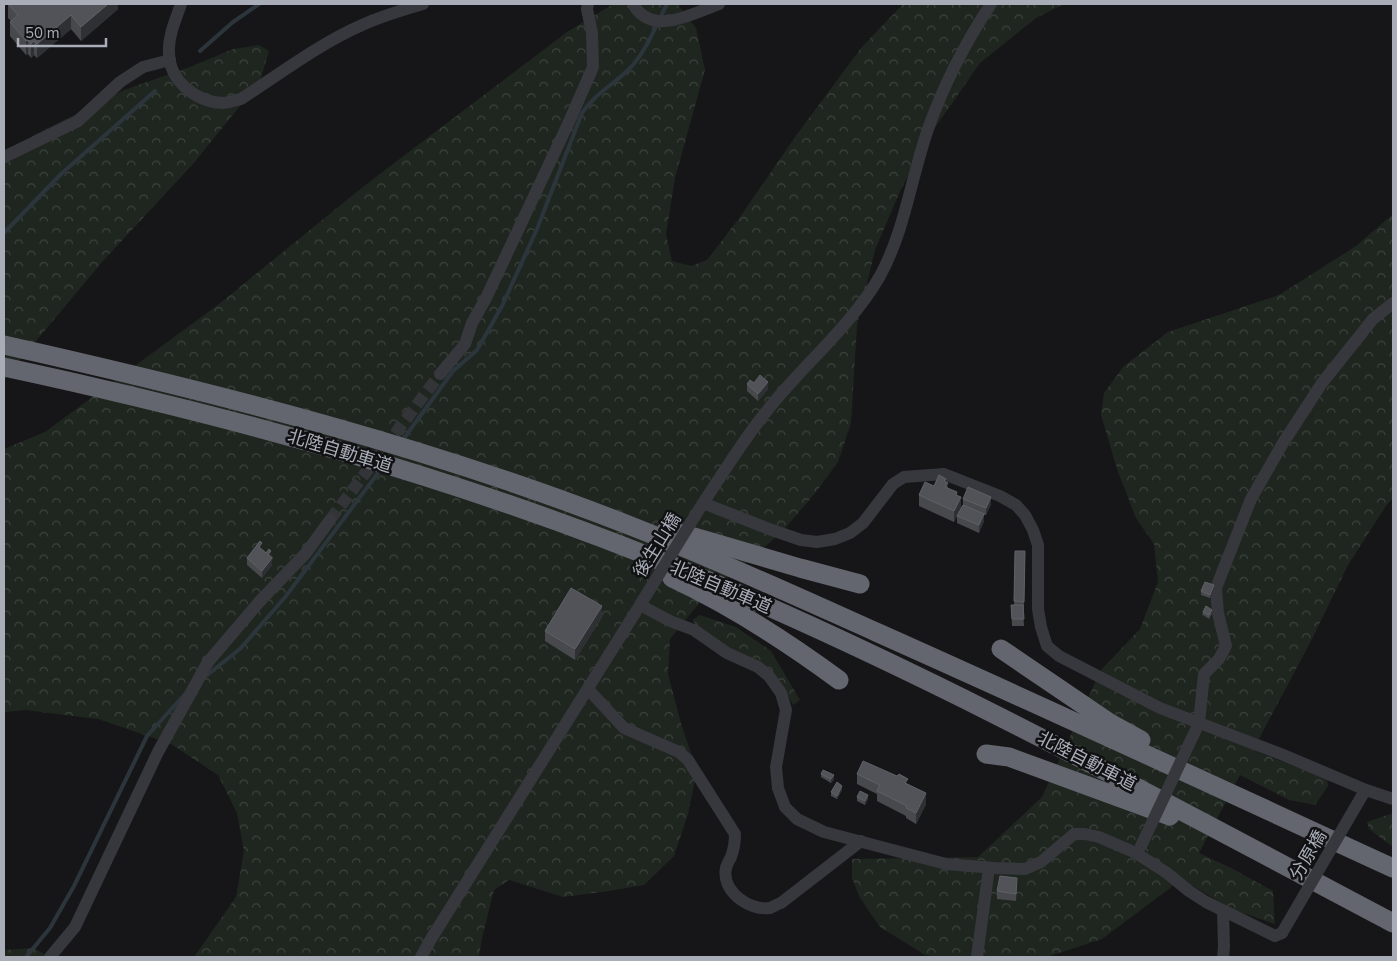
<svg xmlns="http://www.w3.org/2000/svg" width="1397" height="961" font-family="'Nunito Sans','Noto Sans JP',sans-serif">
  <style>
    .forest { fill: url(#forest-crowns) }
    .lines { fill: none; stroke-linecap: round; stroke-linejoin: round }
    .stream { stroke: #2c353c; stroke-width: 4 }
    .minor-tunnel { stroke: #333438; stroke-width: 12; stroke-dasharray: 12 6; stroke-linecap: butt }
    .minor { stroke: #37383d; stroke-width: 12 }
    .highway { stroke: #63666e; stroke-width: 19 }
    .minor-bridge { stroke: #37383d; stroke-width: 12 }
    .wall { fill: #47494d }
    .shaded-wall { fill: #2f3033 }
    .building { fill: #525359; stroke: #5f6168 }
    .labels { text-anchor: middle; stroke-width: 5; stroke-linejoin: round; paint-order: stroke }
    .street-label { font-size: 18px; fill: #a8adb8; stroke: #111113 }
  </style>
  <defs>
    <pattern id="forest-crowns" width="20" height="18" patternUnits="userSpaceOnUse" patternTransform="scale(1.25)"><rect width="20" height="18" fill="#1e261f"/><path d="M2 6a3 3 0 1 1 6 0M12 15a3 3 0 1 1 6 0" fill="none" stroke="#3c433d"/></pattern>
  </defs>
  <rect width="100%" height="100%" fill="#161618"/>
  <!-- forest -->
  <g class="forest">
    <polygon points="613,4 674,4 678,5 696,28 705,70 675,178 666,234 672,261 691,266 707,260 740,217 795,137 861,48 903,4 1064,4 1036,18 980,63 932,132 901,189 875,250 857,325 851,423 838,462 816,492 781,533 733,574 710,590 670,639 668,674 682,727 697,770 688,814 674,856 644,885 609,891 563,897 509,880 494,890 482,938 479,957 194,957 236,897 244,851 237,813 218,775 171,744 98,719 25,710 4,712 4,449 45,432 219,304 364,186 567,32"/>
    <polygon points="259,45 269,51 260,81 193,164 103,261 15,366 4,381 4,160 34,135 124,90 190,67 233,49"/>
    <polygon points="1393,214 1393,498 1386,506 1348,565 1311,641 1253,750 1327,779 1328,786 1315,805 1289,800 1240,775 1199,853 1231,868 1273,891 1275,924 1234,910 1179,878 1169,889 1102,939 1047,957 939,957 925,955 880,927 860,898 852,878 852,859 978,857 1042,797 1101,670 1140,629 1158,582 1154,544 1136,518 1118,472 1101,415 1104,393 1124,366 1168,332 1279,295 1356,246"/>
    <polygon points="700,615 736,627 771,651 800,700 793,705 777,677 763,663 734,651 698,627 692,620"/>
    <polygon points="1393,813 1393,847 1369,829 1367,822"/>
    <polygon points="34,948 49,957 4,957 4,950"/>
  </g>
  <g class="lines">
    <!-- stream -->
    <g class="stream">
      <polyline points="200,51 233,22 259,4"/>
      <polyline points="4,233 61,174 155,91"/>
      <path d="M402,441l51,-70 24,-21 25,-44 35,-77 45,-116c13,-19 29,-27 45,-42 19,-18 28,-44 40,-67"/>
      <polyline points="206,676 241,648 286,596 381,469"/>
      <polyline points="26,957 50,928 74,886 147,736 185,694"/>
    </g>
    <!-- minor-tunnel -->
    <polyline class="minor-tunnel" points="330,520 440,374"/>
    <!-- minor -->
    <g class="minor">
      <path d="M181,4c-5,15 -13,32 -12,48 0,29 27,50 54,51 6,0 12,-3 18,-4 40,-26 78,-55 121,-74 20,-9 40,-15 61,-21"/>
      <path d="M633,4c19,33 58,10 86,0"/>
      <path d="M991,4c-26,39 -47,80 -63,125 -17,49 -23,101 -48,147 -27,47 -71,84 -105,125 -27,31 -49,68 -72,102l66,26 32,11 16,2 18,-3 15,-6 13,-10 30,-39 11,-7 40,-3 56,22 16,9 9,10 8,15 5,15v64l3,18 6,19 12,10 101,52 121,46 85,36 27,9"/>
      <polyline points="4,157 78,121 120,82 143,67 170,60"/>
      <polyline points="440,374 465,344 472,323 486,298 568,124 593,67 592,33 587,9 588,4"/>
      <path d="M588,689l36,39 55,24 9,8 47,74c0,8 -1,15 -4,23 -2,4 -4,7 -5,11 -5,23 23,43 44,40 3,-1 7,-4 11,-5l80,-62"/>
      <polyline points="1199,723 1204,674 1219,659 1226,646 1218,613 1216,588 1251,499 1283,443 1322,383 1373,319 1393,303"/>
      <polyline points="50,957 75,927 158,752 208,662 260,601 306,553 330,520"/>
      <polyline points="421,957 431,939 640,605 670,621 694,630 727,653 758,667 769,676 781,693 786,710 776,767 778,788 785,807 797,819 824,832 946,864 994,868 1025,869 1041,862 1074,834 1085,834 1099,837 1136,853 1167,873 1189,891 1206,902 1275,936 1282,933"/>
      <polyline points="977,957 989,868"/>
      <polyline points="1223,957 1224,947 1223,911"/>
    </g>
    <!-- highway -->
    <g class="highway">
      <path d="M4,345c214,48 427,102 632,183 81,32 160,68 240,104 173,77 345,157 517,236"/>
      <path d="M4,367c233,50 465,114 686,206 242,101 472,228 703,350"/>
      <polyline points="667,529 800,568 860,584"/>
      <path d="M672,578c60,28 114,63 167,102"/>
      <polyline points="1001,649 1110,723 1141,740"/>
      <polyline points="986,754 1009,757 1170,816"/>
    </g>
    <!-- minor-bridge -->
    <g class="minor-bridge">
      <polyline points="640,605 703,503"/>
      <polyline points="1141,846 1199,723"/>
      <polyline points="1282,933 1363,794"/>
    </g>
  </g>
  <!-- wall -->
  <g class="wall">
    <polygon points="8,4 118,4 118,9 81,41 71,29 37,58 34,55 31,58 28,54 26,55 10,36 10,22 11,21 8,18"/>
    <polygon points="754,383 768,389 758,401 747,391 747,384"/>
    <polygon points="946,481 948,488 957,495 961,507 954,522 919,506 919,495 934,486"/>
    <polygon points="963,499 991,504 986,515 984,515 984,521 979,533 957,523 957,516 963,505"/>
    <polygon points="262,549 271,557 272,565 262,578 247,565 247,558"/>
    <polygon points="1015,551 1025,551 1024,609 1023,609 1024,626 1012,626 1011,605 1014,605"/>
    <polygon points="1214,589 1210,598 1201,595 1201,591"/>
    <polygon points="1203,612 1212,613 1209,619 1203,615"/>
    <polygon points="602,617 575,660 545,641 545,631"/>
    <polygon points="821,774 834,779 831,783 821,777"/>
    <polygon points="857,774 908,784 926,804 916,824 906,818 906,816 877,801 877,794 857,784"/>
    <polygon points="842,790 837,799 831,796 831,792"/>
    <polygon points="857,797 868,799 865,805 857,801"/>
    <polygon points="1017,885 1016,901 997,899 997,891"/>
  </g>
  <!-- shaded-wall -->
  <g class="shaded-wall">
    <polygon points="108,4 118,4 118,9 81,41 81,27"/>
    <polygon points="71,15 71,29 37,58 37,44"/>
    <polygon points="28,40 28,54 26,55 26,41"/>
    <polygon points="34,41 34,55 31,58 31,44"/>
    <polygon points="768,382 768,389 758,401 758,394"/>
    <polygon points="961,497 961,507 954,522 954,511"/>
    <polygon points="991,497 991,504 986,515 986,508"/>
    <polygon points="984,514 984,521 979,533 979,525"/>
    <polygon points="272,558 272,565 262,578 262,571"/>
    <polygon points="1214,585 1214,589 1210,598 1210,595"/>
    <polygon points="602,606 602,617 575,660 575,649"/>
    <polygon points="834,775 834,779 831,783 831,779"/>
    <polygon points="842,786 842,790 837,799 837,796"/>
    <polygon points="926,793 926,804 916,824 916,813"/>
    <polygon points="868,795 868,799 865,805 865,801"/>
  </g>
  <!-- building -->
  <g class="building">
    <polygon points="8,4 108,4 81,27 71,15 37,44 34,41 31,44 28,40 26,41 10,22 18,15"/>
    <polygon points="760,375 768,382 758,394 747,384 750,380 754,383"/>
    <polygon points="939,475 946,479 944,481 948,483 945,487 957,492 956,495 961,497 954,511 919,495 925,482 934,486"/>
    <polygon points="968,487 991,497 986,508 963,499"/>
    <polygon points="963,505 984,514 979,525 957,516"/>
    <polygon points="260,541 262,543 259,547 266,553 269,549 271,551 268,555 272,558 262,571 247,558"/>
    <polygon points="1015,551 1025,551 1024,602 1014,601"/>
    <polygon points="1205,582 1214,585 1210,595 1201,591"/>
    <polygon points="571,588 602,606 575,649 545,631"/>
    <polygon points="1011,605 1023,605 1024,619 1012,619"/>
    <polygon points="1206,606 1212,610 1209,615 1203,612"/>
    <polygon points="863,761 897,776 899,774 908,779 905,783 926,793 916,813 906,808 907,806 877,791 880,785 857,774"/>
    <polygon points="823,770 834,775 831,779 821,774"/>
    <polygon points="837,782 842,786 837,796 831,792"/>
    <polygon points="860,791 868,795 865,801 857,797"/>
    <polygon points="1000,876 1017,878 1016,894 997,891"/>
  </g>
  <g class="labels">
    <!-- street labels -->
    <g class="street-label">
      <text transform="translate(340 451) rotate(17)" y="6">北陸自動車道</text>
      <text transform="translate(657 545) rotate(-58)" y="6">後生山橋</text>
      <text transform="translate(721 587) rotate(23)" y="6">北陸自動車道</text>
      <text transform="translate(1087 761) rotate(27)" y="6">北陸自動車道</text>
      <text transform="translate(1308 855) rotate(-60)" y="6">分原橋</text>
    </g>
  </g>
  <!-- border -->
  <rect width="1397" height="961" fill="none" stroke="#a8adb8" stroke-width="10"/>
  <!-- scale -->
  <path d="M18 38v8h88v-8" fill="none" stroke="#a8adb8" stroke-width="2.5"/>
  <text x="25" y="38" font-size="15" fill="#a8adb8" stroke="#111113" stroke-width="4" paint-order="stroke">50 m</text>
</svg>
